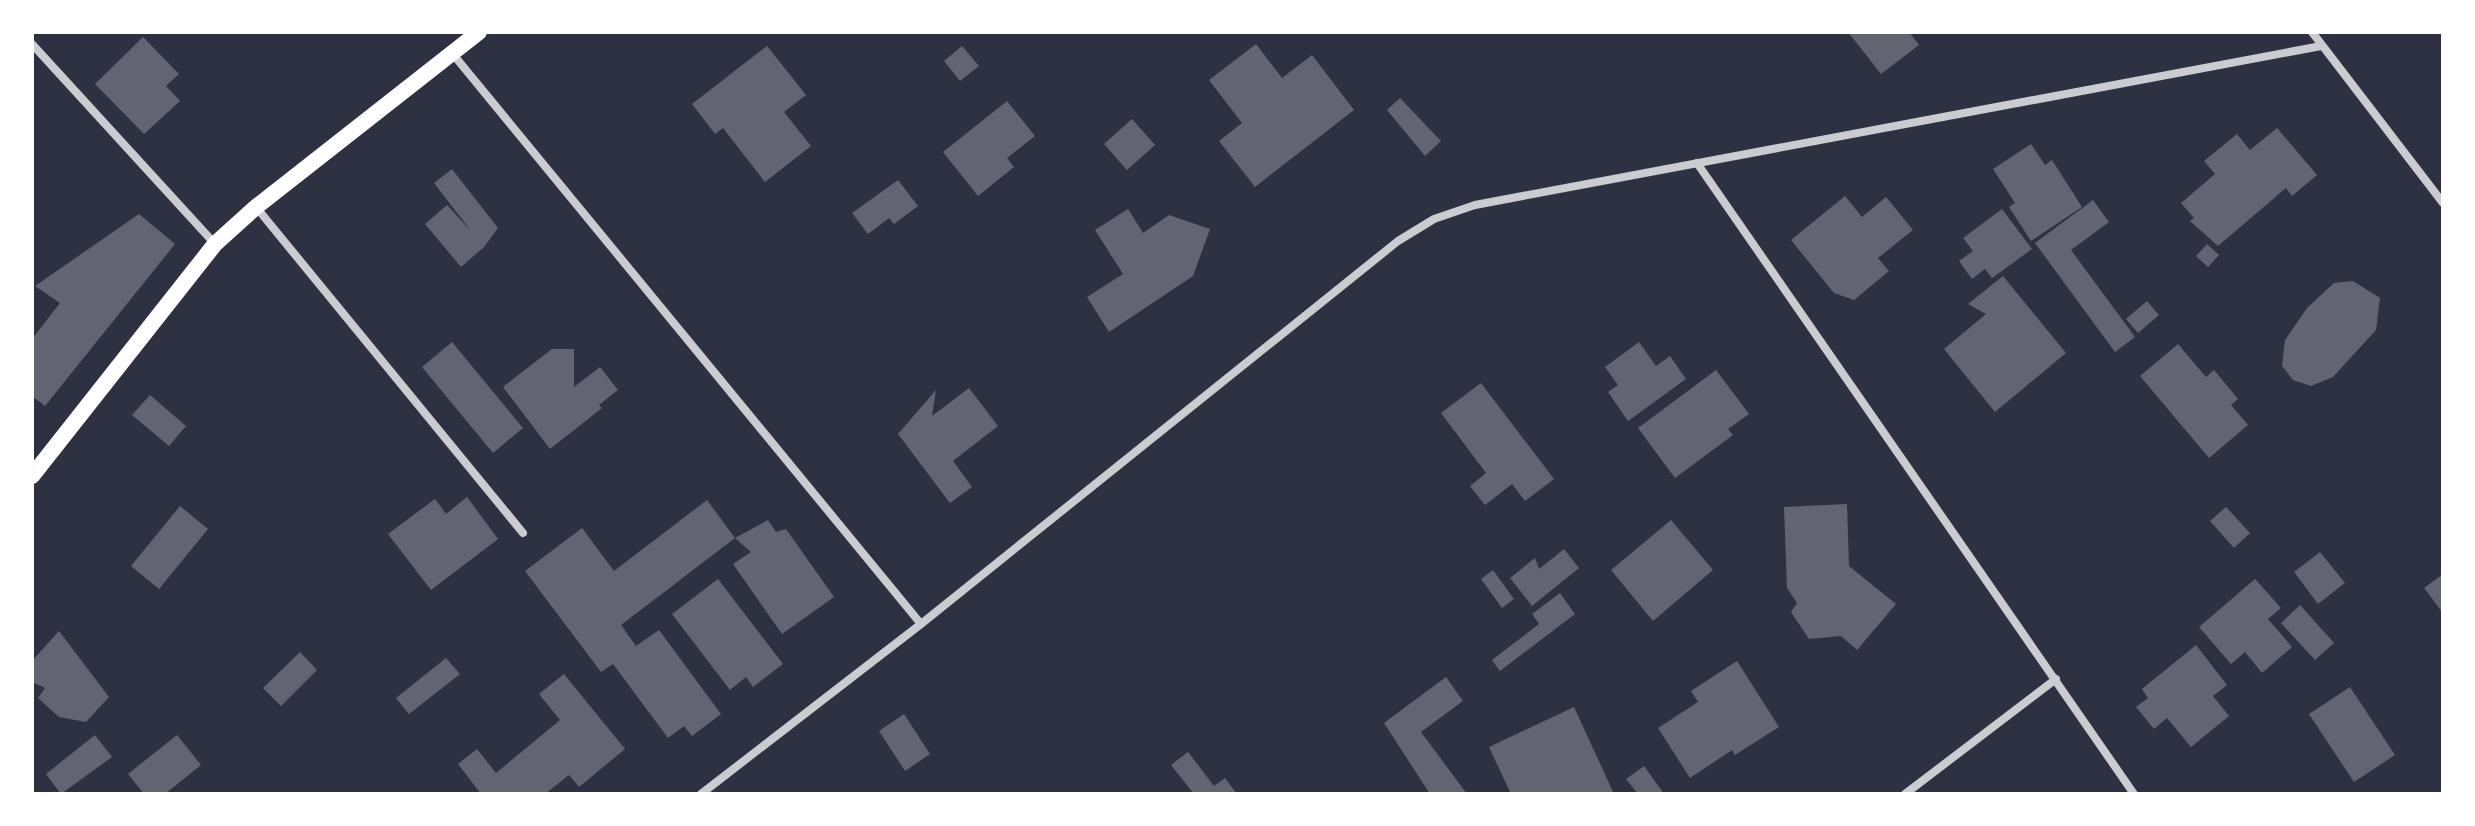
<svg xmlns="http://www.w3.org/2000/svg" width="2475" height="826" font-family="'Exo 2',sans-serif">
  <style>
    .building { fill: #626471 }
    .lines { fill: none; stroke-linecap: round; stroke-linejoin: round }
    .minor { stroke: #caccd0; stroke-width: 8 }
    .secondary { stroke: #fff; stroke-width: 16 }
  </style>
  <rect width="100%" height="100%" fill="#2d3142"/>
  <!-- building -->
  <g class="building">
    <polygon points="1848,32 1909,32 1919,45 1881,74"/>
    <polygon points="143,37 179,74 166,86 180,101 144,134 95,84"/>
    <polygon points="1256,44 1282,78 1312,55 1354,110 1255,187 1219,141 1242,123 1209,80"/>
    <polygon points="767,46 806,95 784,112 811,146 765,182 723,128 715,134 692,104"/>
    <polygon points="962,46 979,66 960,81 944,61"/>
    <polygon points="1400,98 1441,141 1425,156 1387,110"/>
    <polygon points="1007,101 1035,136 1007,158 1014,167 978,196 943,152"/>
    <polygon points="1132,119 1155,145 1127,170 1104,144"/>
    <polygon points="2277,128 2317,175 2292,196 2286,188 2218,246 2190,221 2194,218 2181,203 2215,174 2204,161 2237,134 2250,150"/>
    <polygon points="2031,144 2045,165 2052,160 2082,207 2031,241 2009,207 2015,203 1993,169"/>
    <polygon points="452,169 498,228 484,247 461,267 425,224 447,205 471,231 434,183"/>
    <polygon points="898,180 918,206 894,224 889,218 868,234 852,213"/>
    <polygon points="1845,196 1862,217 1886,197 1913,230 1878,258 1889,271 1854,300 1834,293 1791,240"/>
    <polygon points="2093,200 2109,222 2071,250 2135,337 2115,352 2035,243"/>
    <polygon points="1128,209 1143,233 1169,215 1210,229 1193,276 1109,332 1087,297 1123,274 1095,230"/>
    <polygon points="2002,209 2032,249 1992,278 1985,269 1972,279 1959,261 1973,251 1963,238"/>
    <polygon points="139,214 175,244 45,406 32,396 32,339 60,303 35,286"/>
    <polygon points="2207,244 2219,255 2208,267 2196,256"/>
    <polygon points="2003,276 2066,353 1995,412 1944,349 1986,314 1968,304"/>
    <polygon points="2353,281 2380,298 2376,330 2333,377 2311,386 2293,380 2282,366 2285,340 2307,308 2334,283"/>
    <polygon points="2147,301 2159,315 2138,333 2126,319"/>
    <polygon points="452,342 523,428 493,453 422,367"/>
    <polygon points="1639,342 1656,366 1670,356 1686,379 1628,421 1608,392 1618,385 1605,367"/>
    <polygon points="2178,344 2206,377 2214,370 2238,399 2231,405 2248,425 2209,458 2140,376"/>
    <polygon points="552,349 574,349 574,387 600,367 618,390 599,405 602,408 550,449 503,387"/>
    <polygon points="1716,370 1749,414 1728,429 1733,435 1675,478 1638,428"/>
    <polygon points="1481,383 1554,479 1525,501 1512,484 1485,505 1470,486 1486,473 1441,413"/>
    <polygon points="969,388 998,426 953,461 972,487 950,503 898,434 936,390 932,416"/>
    <polygon points="150,395 186,426 169,446 132,415"/>
    <polygon points="467,497 498,539 431,590 388,534 435,499 446,514"/>
    <polygon points="707,500 735,538 621,625 636,646 659,630 721,714 692,736 684,726 668,738 613,664 601,672 525,571 582,528 614,571"/>
    <polygon points="1847,504 1849,566 1896,604 1857,650 1841,636 1809,639 1791,612 1797,603 1787,588 1784,507"/>
    <polygon points="180,506 208,529 159,589 131,566"/>
    <polygon points="2226,507 2250,533 2234,548 2210,521"/>
    <polygon points="768,520 776,532 786,529 834,597 782,634 733,564 751,552 735,538"/>
    <polygon points="1671,520 1713,570 1653,621 1611,570"/>
    <polygon points="1564,549 1579,568 1532,606 1510,578 1535,558 1539,569"/>
    <polygon points="2320,552 2345,583 2318,604 2294,572"/>
    <polygon points="1493,570 1514,599 1502,608 1481,579"/>
    <polygon points="2443,574 2443,613 2424,588"/>
    <polygon points="718,579 783,664 753,687 746,677 730,690 672,614"/>
    <polygon points="2255,579 2281,608 2268,619 2292,647 2262,673 2245,652 2231,664 2199,627"/>
    <polygon points="1560,593 1575,614 1500,671 1492,660 1539,624 1532,614"/>
    <polygon points="2300,605 2334,643 2315,660 2281,623"/>
    <polygon points="59,631 109,697 86,722 59,717 38,698 45,688 32,682 32,661"/>
    <polygon points="2196,645 2227,685 2213,696 2229,716 2191,747 2167,718 2154,729 2136,707 2148,698 2142,689"/>
    <polygon points="300,652 317,670 281,706 263,688"/>
    <polygon points="446,658 460,674 409,714 396,698"/>
    <polygon points="1737,661 1779,727 1735,755 1732,750 1690,778 1658,728 1698,702 1691,691"/>
    <polygon points="564,674 625,749 579,787 569,775 545,794 481,794 458,764 477,749 496,773 560,720 539,694"/>
    <polygon points="1446,677 1463,701 1421,732 1467,794 1430,794 1384,723"/>
    <polygon points="2350,687 2395,755 2354,782 2309,714"/>
    <polygon points="1574,707 1614,794 1511,794 1489,747"/>
    <polygon points="904,714 930,754 905,771 879,731"/>
    <polygon points="95,735 112,757 61,794 46,774"/>
    <polygon points="177,735 201,765 165,794 144,794 128,774"/>
    <polygon points="1188,752 1214,786 1225,778 1237,794 1194,794 1171,765"/>
    <polygon points="1644,766 1664,794 1638,794 1626,779"/>
  </g>
  <g class="lines">
    <!-- minor -->
    <g class="minor">
      <polyline points="2312,32 2443,203"/>
      <polyline points="32,44 215,244"/>
      <polyline points="452,53 921,624"/>
      <polyline points="1697,163 2134,794"/>
      <polyline points="256,207 523,533"/>
      <polyline points="701,794 921,624 1398,241 1434,219 1475,205 2321,46"/>
      <polyline points="1905,794 2056,679"/>
    </g>
    <!-- secondary -->
    <polyline class="secondary" points="32,476 215,244 256,207 479,32"/>
  </g>
  <!-- border -->
  <rect width="2475" height="826" fill="none" stroke="#ffffff" stroke-width="68"/>
</svg>
